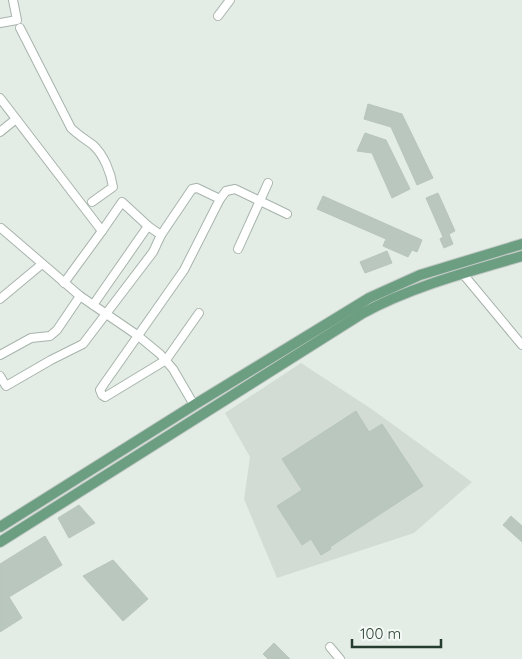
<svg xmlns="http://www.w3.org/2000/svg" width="522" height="659" font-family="Quicksand,sans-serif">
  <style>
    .built { fill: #d2dcd5 }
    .building { fill: #bac7be; stroke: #b7c6bb }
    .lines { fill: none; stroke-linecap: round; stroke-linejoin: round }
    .minor-casing { stroke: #a7b4ab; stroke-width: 10 }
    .major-casing { stroke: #c2c9c5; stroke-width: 12 }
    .minor { stroke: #fff; stroke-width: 8 }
    .major { stroke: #6c9e82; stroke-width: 10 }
  </style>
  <rect width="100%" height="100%" fill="#e4ece6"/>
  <!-- built -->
  <polygon class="built" points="301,363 373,410 472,482 414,533 277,578 244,499 250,457 225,413"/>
  <!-- building -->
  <g class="building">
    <polygon points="368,104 402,114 433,178 417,185 391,127 364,119"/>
    <polygon points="365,133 386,140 410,189 392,198 372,153 357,151"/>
    <polygon points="438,193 455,231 449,234 453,244 444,248 440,239 443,237 426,198"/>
    <polygon points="323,196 422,240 417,252 412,250 408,257 383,246 386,239 317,209"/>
    <polygon points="387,251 392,263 365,273 360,262"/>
    <polygon points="356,411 369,432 382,424 423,486 330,547 331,549 321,555 311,539 302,545 277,506 302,490 282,459"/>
    <polygon points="79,505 95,523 69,538 58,518"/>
    <polygon points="511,516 522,526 522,542 503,525"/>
    <polygon points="45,536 62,565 9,597 22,618 0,632 0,564"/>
    <polygon points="113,560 148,599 123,621 83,576"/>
    <polygon points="274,643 290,659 268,659 263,654"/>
  </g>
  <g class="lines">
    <defs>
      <g id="minor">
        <polyline points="218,16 230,0"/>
        <polyline points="0,23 17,20 13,0"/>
        <path d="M20,28l51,100c7,7 14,11 22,17 11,10 18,28 20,42l-21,15"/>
        <polyline points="0,98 102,231"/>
        <polyline points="0,132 16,119"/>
        <polyline points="220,199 226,191 235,189 287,214"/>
        <polyline points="1,228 80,296 137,335 160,354 173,369 194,405"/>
        <polyline points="238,249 268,183"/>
        <polyline points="463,274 522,345"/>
        <polyline points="64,283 102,231 122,202 148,226 161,235"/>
        <polyline points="0,299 42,264"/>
        <polyline points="93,305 148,226"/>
        <polyline points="0,355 31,338 50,336 57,330 80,296"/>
        <polyline points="0,376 6,386 51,360 83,344 153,252 161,235 192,189 197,188 220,199 184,270 104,384 100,390 102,395 105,397 166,360 199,313"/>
        <polyline points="330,647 340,659"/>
      </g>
      <g id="major">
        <polyline points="0,527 194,405 369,298 420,275 522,244"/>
        <path d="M0,542l363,-229c50,-27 105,-41 159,-57"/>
      </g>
    </defs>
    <!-- minor casing -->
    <use href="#minor" class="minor-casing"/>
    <!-- major casing -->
    <use href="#major" class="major-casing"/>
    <!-- minor -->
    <use href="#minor" class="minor"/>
    <!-- major -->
    <use href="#major" class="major"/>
  </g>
  <!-- scale -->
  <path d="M352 639v8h89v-8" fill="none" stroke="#253d2f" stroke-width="2.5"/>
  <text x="360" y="639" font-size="15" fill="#253d2f" stroke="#f4f9f5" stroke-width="4" paint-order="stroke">100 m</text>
</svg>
